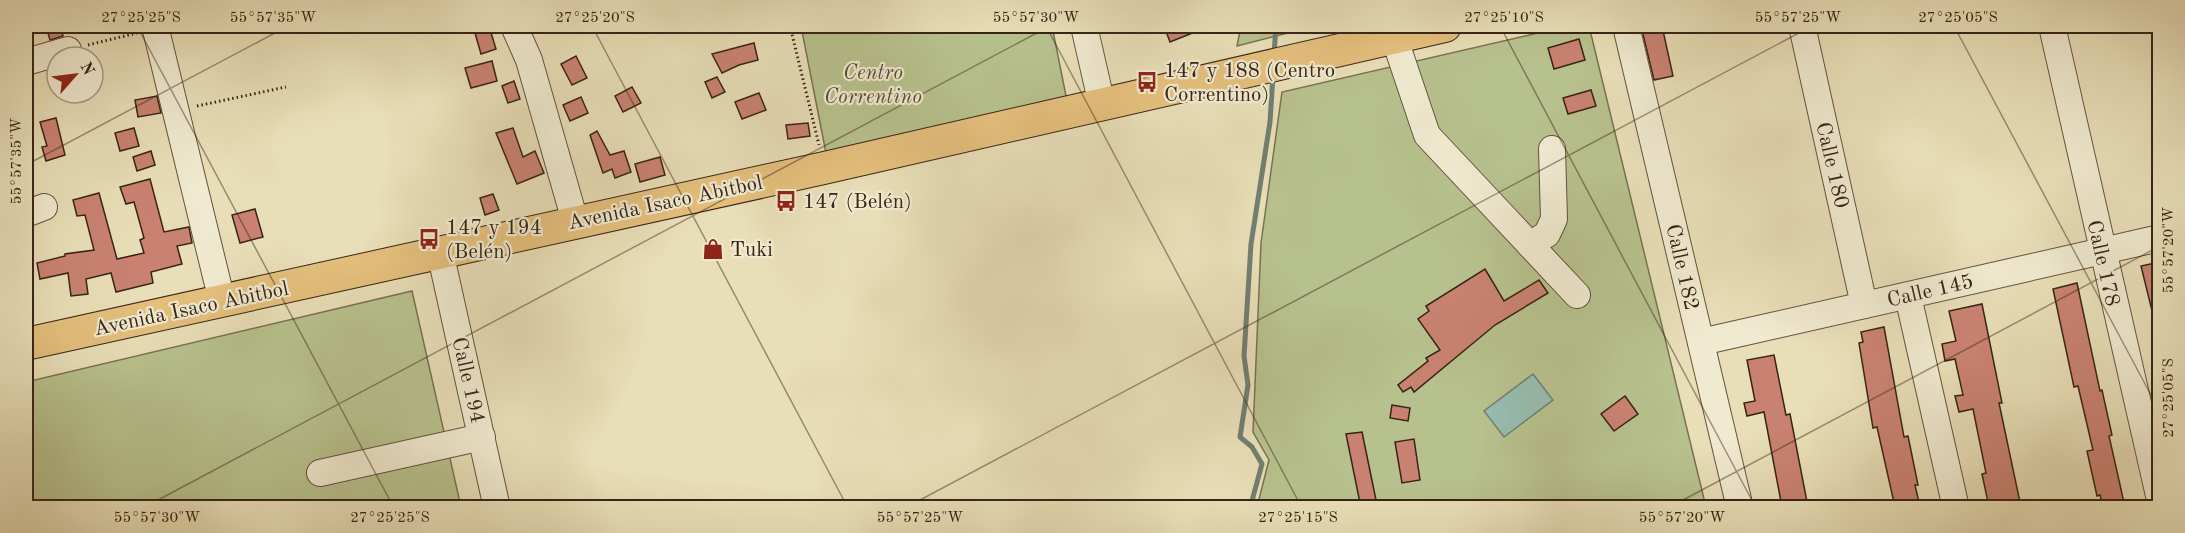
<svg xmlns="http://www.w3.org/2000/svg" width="2185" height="533" font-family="'Old Standard TT',serif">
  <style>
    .green { fill: #b7c18d; stroke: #787252; stroke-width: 1.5 }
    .water { fill: #97bcaf; stroke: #717f72; stroke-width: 1.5 }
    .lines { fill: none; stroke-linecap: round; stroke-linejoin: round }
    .stream { stroke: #717f72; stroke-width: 5 }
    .building { fill: #c98272; stroke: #382416; stroke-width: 1.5 }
    .minor-casing { stroke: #64523e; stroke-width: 28 }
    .major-casing { stroke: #382416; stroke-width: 34 }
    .path { stroke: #382416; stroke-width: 3; stroke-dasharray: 1.5 3; stroke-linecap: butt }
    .minor { stroke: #f0ead0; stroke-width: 26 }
    .major { stroke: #e4bf7c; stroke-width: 32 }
    .ticks { fill: none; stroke: #382416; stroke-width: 1.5; stroke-opacity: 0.45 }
    .labels { text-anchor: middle; stroke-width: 4.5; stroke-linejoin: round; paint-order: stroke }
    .poi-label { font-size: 21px; fill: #382416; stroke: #f0ead0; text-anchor: start }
    .park-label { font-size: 21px; font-style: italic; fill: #584b34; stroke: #f0ead0 }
    .street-label { font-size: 21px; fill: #382416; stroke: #f0ead0 }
    .neatline { fill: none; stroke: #382416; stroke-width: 2 }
    .ticks-label { font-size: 15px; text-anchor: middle; fill: #382416 }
  </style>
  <rect width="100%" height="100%" fill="#e8deb7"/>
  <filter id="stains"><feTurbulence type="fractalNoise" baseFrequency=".00333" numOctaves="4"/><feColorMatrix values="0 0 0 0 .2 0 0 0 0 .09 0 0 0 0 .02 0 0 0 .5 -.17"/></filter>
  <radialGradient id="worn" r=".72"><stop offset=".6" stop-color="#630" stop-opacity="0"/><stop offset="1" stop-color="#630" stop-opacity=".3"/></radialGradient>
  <!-- green -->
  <g class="green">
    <polygon points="801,26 1052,26 1068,106 826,153"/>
    <polygon points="1241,26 1310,26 1311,27 1237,46"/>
    <polygon points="1568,26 1589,26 1706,507 1257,507 1269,460 1253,432 1261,243 1282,92"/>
    <polygon points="412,291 461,507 26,507 26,382"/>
  </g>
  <!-- water -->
  <polygon class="water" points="1533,374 1553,400 1504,437 1484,411"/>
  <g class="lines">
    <!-- stream -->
    <g class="stream">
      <polyline points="1274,54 1276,26"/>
      <polyline points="1250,508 1262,464 1252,447 1240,437 1248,385 1244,356 1251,244 1270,122 1273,75"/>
    </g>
  </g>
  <!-- building -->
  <g class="building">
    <polygon points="46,26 61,26 63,36 50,40"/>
    <polygon points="473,26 489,26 496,49 481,54"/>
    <polygon points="1164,26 1210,26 1170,42"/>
    <polygon points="1641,26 1662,26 1673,76 1654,80"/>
    <polygon points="1579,39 1585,60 1554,69 1548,48"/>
    <polygon points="754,43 758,60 739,65 722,73 712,54"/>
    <polygon points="576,56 587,78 572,85 561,64"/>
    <polygon points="492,61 497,81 471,88 465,68"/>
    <polygon points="717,77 725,92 712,98 705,82"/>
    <polygon points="514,81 520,99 508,103 502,86"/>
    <polygon points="632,87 641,103 623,112 615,96"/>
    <polygon points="1591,90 1596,106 1568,114 1563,98"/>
    <polygon points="759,93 766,110 742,119 735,102"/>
    <polygon points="157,96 161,113 138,117 135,100"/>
    <polygon points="581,97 588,113 570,121 563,105"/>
    <polygon points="56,118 65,155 46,161 42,147 47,146 40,122"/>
    <polygon points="808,123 810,136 788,139 786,125"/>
    <polygon points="134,128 139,146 120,151 115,133"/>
    <polygon points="513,128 523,157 535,151 544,173 517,184 496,133"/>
    <polygon points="597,131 610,155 624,151 631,172 615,178 612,169 603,173 590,135"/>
    <polygon points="151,151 155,165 137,171 133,157"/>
    <polygon points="660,157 665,175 640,182 635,164"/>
    <polygon points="150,179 164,232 189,227 192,243 177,246 182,264 151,272 153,283 116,292 111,273 86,279 88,294 71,296 68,273 40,279 37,263 65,256 65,254 94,250 85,215 77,216 73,200 99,193 117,259 144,253 140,240 144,238 134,202 126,204 120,187"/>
    <polygon points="493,194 499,210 485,215 480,198"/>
    <polygon points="255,209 263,237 240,243 232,215"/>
    <polygon points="2160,262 2160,318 2154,319 2141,266"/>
    <polygon points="1485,269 1504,301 1539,280 1548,293 1495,325 1414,392 1411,387 1403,392 1398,385 1428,361 1426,358 1440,350 1418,319 1429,311 1426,306"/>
    <polygon points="2077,283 2100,391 2102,390 2112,435 2109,436 2125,507 2103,507 2100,495 2097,496 2087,451 2093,450 2078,386 2074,387 2053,289"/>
    <polygon points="1982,304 2002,403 1999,403 2021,507 1989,507 1982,474 1986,473 1973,409 1959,412 1955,396 1963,395 1955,359 1945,361 1942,344 1956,341 1949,311"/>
    <polygon points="1884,327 1904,437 1908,436 1918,485 1915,485 1920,507 1895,507 1877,427 1873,428 1859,343 1863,342 1861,332"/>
    <polygon points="1774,355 1786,415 1790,414 1808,507 1782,507 1764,412 1747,416 1744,403 1755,401 1747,360"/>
    <polygon points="1625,396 1638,414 1614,431 1601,414"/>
    <polygon points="1392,405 1410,408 1408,421 1390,418"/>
    <polygon points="1362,432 1376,500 1360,503 1346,434"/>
    <polygon points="1414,439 1420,480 1402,483 1395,442"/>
  </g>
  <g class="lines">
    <defs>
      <g id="minor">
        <polyline points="155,26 222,301"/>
        <polyline points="514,26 529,60 575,221"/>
        <polyline points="1084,26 1102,105"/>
        <polyline points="1626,26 1740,508"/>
        <polyline points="1802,26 1864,305"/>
        <polyline points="2052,26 2160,500"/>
        <polyline points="1394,37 1427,135 1577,295"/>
        <polyline points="26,62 68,50"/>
        <polyline points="26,214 44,207"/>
        <polyline points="1530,245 1547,234 1554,219 1552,149"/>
        <polyline points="440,252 497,508"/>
        <polyline points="1908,296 1956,508"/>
        <polyline points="1701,342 2160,238"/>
        <polyline points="320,473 482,437"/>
      </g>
      <polyline id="major" points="26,344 824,168 1445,26"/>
    </defs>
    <!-- minor casing -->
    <use href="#minor" class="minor-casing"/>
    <!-- major casing -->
    <use href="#major" class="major-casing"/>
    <!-- path -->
    <g class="path">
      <polyline points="790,26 819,145"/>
      <polyline points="88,45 137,33"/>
      <polyline points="197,106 286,87"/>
    </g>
    <!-- minor -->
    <use href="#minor" class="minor"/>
    <!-- major -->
    <use href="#major" class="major"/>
  </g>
  <!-- ticks -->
  <path class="ticks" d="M137,26l257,482M592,26l256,482M1046,26l256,482M1500,26l256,482M1954,26l206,386M26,165l262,-139M143,508l907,-482M905,508l907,-482M1668,508l492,-262"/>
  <!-- icons -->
  <defs>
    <symbol id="bus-bare" viewBox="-9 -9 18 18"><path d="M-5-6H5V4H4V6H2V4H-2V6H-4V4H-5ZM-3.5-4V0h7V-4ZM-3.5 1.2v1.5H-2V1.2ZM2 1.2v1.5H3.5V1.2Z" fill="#8f2418" stroke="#f0ead0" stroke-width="2.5" paint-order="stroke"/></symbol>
    <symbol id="shop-bare" viewBox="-9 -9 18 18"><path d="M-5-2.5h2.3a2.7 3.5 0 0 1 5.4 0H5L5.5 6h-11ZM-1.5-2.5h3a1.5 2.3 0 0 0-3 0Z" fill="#8f2418" stroke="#f0ead0" stroke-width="2.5" paint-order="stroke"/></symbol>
  </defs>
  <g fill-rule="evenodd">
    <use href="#bus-bare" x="1132" y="67" width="30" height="30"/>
    <use href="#bus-bare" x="771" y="186" width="30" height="30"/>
    <use href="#bus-bare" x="414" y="224" width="30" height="30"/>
    <use href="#shop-bare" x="698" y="234" width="30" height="30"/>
  </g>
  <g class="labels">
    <!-- poi labels -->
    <g class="poi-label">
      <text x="1164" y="77">147 y 188 (Centro<tspan x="1164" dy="24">Correntino)</tspan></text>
      <text x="803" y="208">147 (Belén)</text>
      <text x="446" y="234">147 y 194<tspan x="446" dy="24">(Belén)</tspan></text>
      <text x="730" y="256">Tuki</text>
    </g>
    <!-- park labels -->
    <g class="park-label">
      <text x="873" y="79">Centro<tspan x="873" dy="24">Correntino</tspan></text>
    </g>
    <!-- street labels -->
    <g class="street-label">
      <text transform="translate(1833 165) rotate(77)" y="7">Calle 180</text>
      <text transform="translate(665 202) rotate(-12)" y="7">Avenida Isaco Abitbol</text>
      <text transform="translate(2104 263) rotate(77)" y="7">Calle 178</text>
      <text transform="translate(1683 267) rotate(77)" y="7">Calle 182</text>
      <text transform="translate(1930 290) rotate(-13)" y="7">Calle 145</text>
      <text transform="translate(191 308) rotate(-12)" y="7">Avenida Isaco Abitbol</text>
      <text transform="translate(469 380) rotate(77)" y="7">Calle 194</text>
    </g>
  </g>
  <!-- margin -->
  <rect width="2185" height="533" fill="none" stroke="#e8deb7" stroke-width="66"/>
  <!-- north arrow -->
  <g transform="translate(75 75) rotate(62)"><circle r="28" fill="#f0ead0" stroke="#a69b86" stroke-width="1.5"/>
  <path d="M0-4.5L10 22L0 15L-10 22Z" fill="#8f2418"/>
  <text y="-9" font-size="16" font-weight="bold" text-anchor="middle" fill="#382416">N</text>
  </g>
  <rect x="33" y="33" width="2119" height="467" class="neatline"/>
  <g class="ticks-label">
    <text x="141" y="22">27°25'25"S</text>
    <text x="273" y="22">55°57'35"W</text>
    <text x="595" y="22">27°25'20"S</text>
    <text x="1036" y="22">55°57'30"W</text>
    <text x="1504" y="22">27°25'10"S</text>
    <text x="1798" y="22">55°57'25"W</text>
    <text x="1958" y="22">27°25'05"S</text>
    <text transform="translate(16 161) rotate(-90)" y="5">55°57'35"W</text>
    <text transform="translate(2168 250) rotate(-90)" y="5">55°57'20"W</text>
    <text transform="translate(2168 398) rotate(-90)" y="5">27°25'05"S</text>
    <text x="157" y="522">55°57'30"W</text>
    <text x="390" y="522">27°25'25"S</text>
    <text x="920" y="522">55°57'25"W</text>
    <text x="1298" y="522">27°25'15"S</text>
    <text x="1682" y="522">55°57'20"W</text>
  </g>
  <rect width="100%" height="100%" filter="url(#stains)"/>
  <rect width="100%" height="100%" fill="url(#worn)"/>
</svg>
